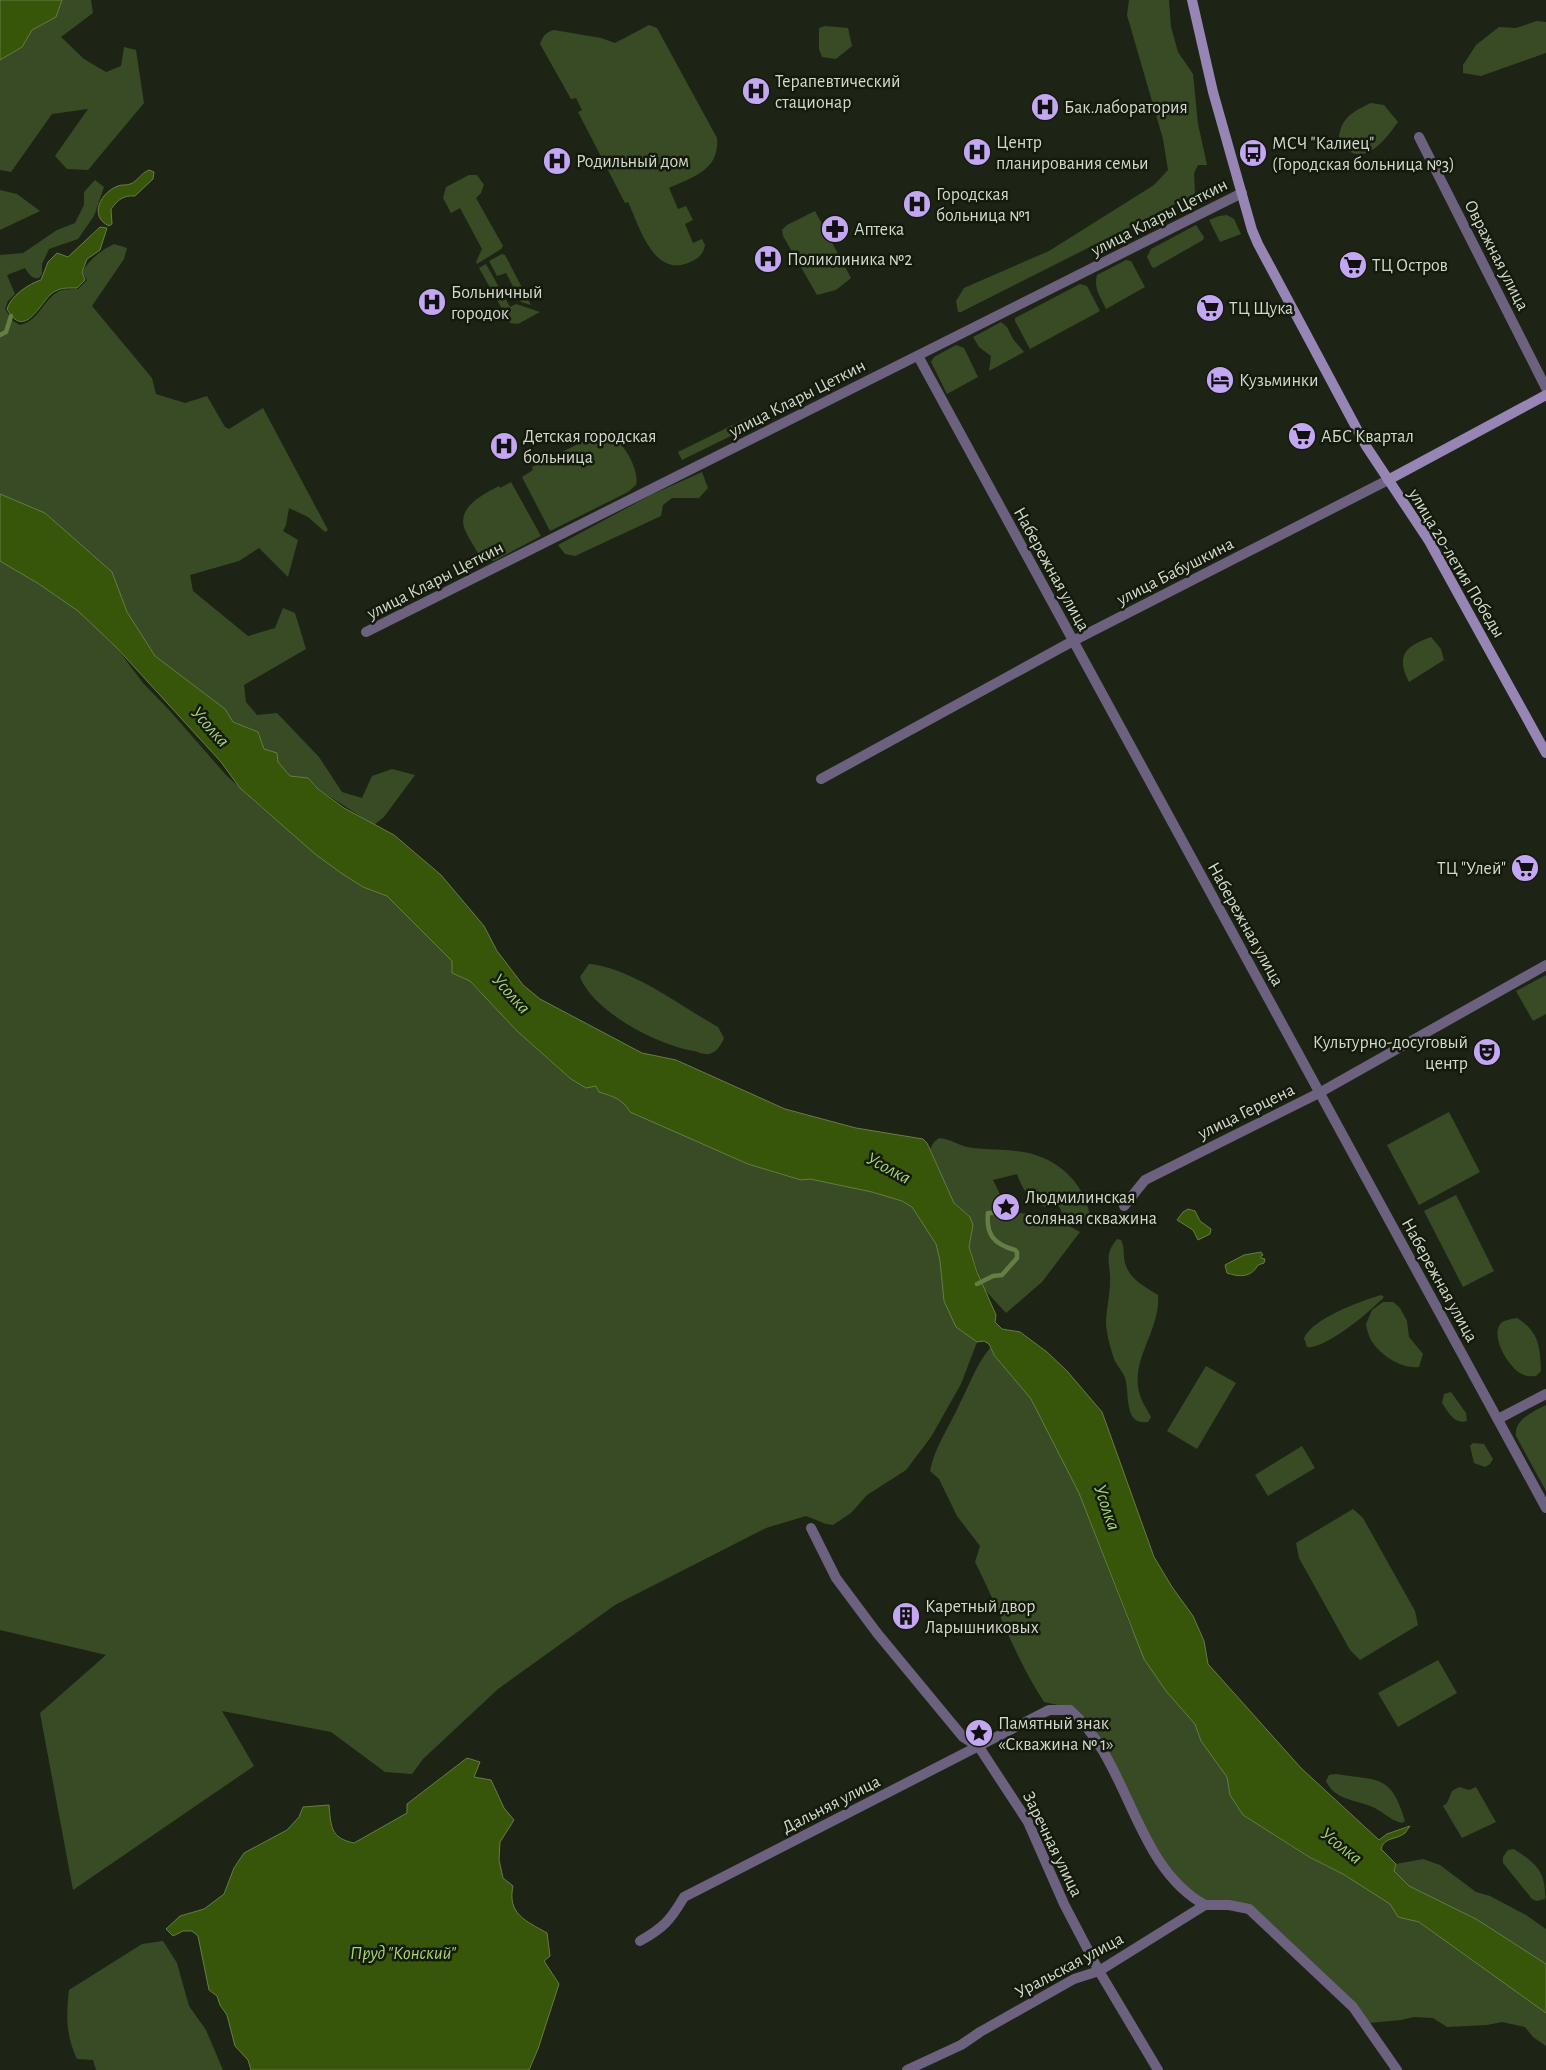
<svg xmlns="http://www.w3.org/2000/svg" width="1546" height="2070" font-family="'Alegreya Sans',sans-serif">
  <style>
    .green { fill: #384b24 }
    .water { fill: #375609; stroke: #667d44 }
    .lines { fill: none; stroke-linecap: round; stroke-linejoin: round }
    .stream { stroke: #667d44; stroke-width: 4.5 }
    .street { stroke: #6c617f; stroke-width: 10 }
    .secondary { stroke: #9785b5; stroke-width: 10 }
    .labels { text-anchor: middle; stroke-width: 5; stroke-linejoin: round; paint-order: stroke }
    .poi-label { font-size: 18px; fill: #d4d9cf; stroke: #141b0c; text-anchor: start }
    .street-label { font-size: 18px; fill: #d4d9cf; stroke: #141b0c }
    .water-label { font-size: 19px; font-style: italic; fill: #a5d474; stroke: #141b0c }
  </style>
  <rect width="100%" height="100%" fill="#1d2415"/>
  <!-- green -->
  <g class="green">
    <polygon points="62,0 91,0 93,13 61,37 84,59 106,72 121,66 124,47 136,50 144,103 88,170 67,169 55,156 88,109 52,114 11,172 0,170 0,60 22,47 32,30 56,17"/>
    <polygon points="1129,0 1169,0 1171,27 1178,52 1193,74 1198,124 1207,165 1198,165 1194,173 1195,194 961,312 958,312 956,301 964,288 1049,251 1154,185 1168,170 1163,139 1127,15"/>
    <polygon points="1537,21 1546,22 1546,53 1481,76 1463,73 1463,65 1476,45 1499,27 1516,28"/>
    <path d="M649,25l8,3 60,110c3,32 -24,39 -48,50l9,21 8,-3 7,14 -8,4 8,19 9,-4 3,6c-2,10 -7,14 -17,18 -35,14 -49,-38 -60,-61l-3,1 -47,-91 4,-2 -6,-12 -5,1 -31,-55c3,-8 6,-12 14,-14l47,8 14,5z"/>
    <polygon points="825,26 848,28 852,46 836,59 822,57 819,49 819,28"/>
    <path d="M1371,103l13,2 14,17c-9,12 -24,35 -42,32 -6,-1 -13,-6 -18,-8 1,-26 11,-33 33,-43z"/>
    <polygon points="469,175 477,175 484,185 481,193 476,198 503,246 501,249 477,264 476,262 482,249 460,208 451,213 443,198 446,187"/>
    <path d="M95,180l9,7 -10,29 -16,23 -29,10 -7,15v10l-3,4c-8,1 -10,-4 -14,-10l-18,7 8,19 -7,7 -3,8 8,12 7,4c20,-4 24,-29 42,-35 5,-1 11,-1 16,-1l9,-9 -5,-8c9,-14 18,-21 32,-28l13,4 -3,11 -32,47 60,72 4,16 29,9 22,-7 18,31 4,2 34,-21 65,122 -3,2 -17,-15 -19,-9 -3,17 -3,6 15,9 -10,37 -29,-29 -20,13 -49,14 3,16 55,45 27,-8 8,-20 12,5 11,36 -62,36 2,17 11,13 20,-2 42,44 23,35 20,6 10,-22 20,-7 23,6 -31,42 -10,8 -56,-36 -10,-11 -18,-2 -26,-27 -6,-17 -25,-10 -8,-13 -70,-53 -28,-44 -15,-40 -67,-59 -45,-19v-239l23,-2 34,-23 18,-7 9,-18v-13z"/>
    <polygon points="0,190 17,194 40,211 0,230"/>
    <polygon points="815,211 851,278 836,290 817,295 783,236 782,230 787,225"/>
    <polygon points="1227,215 1234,219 1241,234 1220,242 1209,220 1219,216"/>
    <polygon points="1196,225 1204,237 1203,240 1154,268 1152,267 1147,257 1151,249"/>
    <polygon points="502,254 505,255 531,305 521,302 506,273 497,276 489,261"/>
    <path d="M1126,260l5,1 14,26 -39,22c-5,-11 -13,-22 -9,-34z"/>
    <polygon points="486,264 510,307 516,304 540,312 518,324 510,323 479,268"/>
    <polygon points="1080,284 1087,286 1100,311 1030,349 1015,321 1015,318"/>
    <polygon points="1001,322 1007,327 1013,339 1024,352 989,371 991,356 979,347 973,337"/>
    <polygon points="956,345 964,348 978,377 947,394 931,362 934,357"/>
    <polygon points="753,415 757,423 682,460 678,452"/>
    <path d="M598,434c4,1 11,1 15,4 12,6 27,34 23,47l-8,7 -78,39 -28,-54 11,-7 -1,-3z"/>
    <polygon points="702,472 708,488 699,498 672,498 663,505 661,516 575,556 565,554 558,545 651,495"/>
    <path d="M511,482l30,54 -47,25 -13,-4 -2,-2c-5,-9 -12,-19 -15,-28 -6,-21 20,-33 35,-41l1,2z"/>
    <polygon points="0,561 39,584 78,611 116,647 143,683 170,711 226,775 262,808 333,867 363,887 387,896 452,961 452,973 470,981 517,1031 571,1079 596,1086 599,1092 617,1098 626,1105 698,1142 748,1164 801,1180 810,1179 872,1192 902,1201 912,1207 936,1244 940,1261 944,1301 956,1327 977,1342 961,1384 931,1437 906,1470 867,1495 851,1513 833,1525 826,1524 806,1516 766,1528 615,1605 498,1689 423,1759 412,1774 385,1772 331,1732 222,1711 254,1766 73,1890 40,1713 106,1655 0,1630"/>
    <path d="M1431,637l10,12 3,11 -35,22c-14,-27 -3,-36 22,-45z"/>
    <path d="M589,964c41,3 93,43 129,63l6,11c-3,7 -7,14 -15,16 -4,1 -11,-2 -15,-3 -37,-6 -100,-39 -114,-74z"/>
    <polygon points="1546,975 1546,1014 1533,1021 1516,991"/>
    <polygon points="1449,1112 1480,1172 1419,1205 1387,1145"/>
    <path d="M939,1138c12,1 22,9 34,10 16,2 33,1 50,4 36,6 63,32 68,69l-29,-7c-1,-7 -5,-11 -12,-10l-5,3c-15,-6 -23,-18 -28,-33l-24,6 7,14c-7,8 -4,18 6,21l-1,4 11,-2 4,-4c23,1 41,8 60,19l-38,50 -36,31 -22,-24 -15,-42 4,-22 -3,-8 -16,-14 -24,-54 4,-7z"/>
    <polygon points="1456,1195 1494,1271 1463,1287 1424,1211"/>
    <path d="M1117,1239l4,1c4,8 2,15 4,23 5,17 19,23 33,32 3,34 -27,63 -19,97 2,9 8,17 12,25l-3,5c-25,4 -18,-29 -23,-44 -2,-6 -7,-11 -10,-17 -4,-10 -8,-26 -9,-37 0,-14 4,-28 4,-42 1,-19 -7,-26 7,-43z"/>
    <path d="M1381,1295l3,2c-12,13 -59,53 -77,50l-3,-9c9,-20 57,-37 77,-43z"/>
    <path d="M1383,1302h10l7,6 7,13 2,16 14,17 -4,13c-18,2 -39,-12 -48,-27 -3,-5 -4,-11 -5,-16l6,-14z"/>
    <path d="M1517,1318c22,14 23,28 24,53l-5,5c-4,0 -8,1 -12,-1 -14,-5 -32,-35 -25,-49 3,-6 12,-7 18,-8z"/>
    <path d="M990,1348l4,7 37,44 48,94 52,135 35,63 29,33 6,17 26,36 3,18 13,20 65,42 35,17 48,30 7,13 21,5 127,91v33l-13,-9 -8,-10 -23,-5 -15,3 -40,2 -14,-9 -19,-1 -13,3 -32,3 -116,-113 -47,-8 -14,-7 -21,-24 -18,-29 -49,-98 -9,-12 -28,-25 -23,-5c-29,-44 -45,-93 -69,-140l5,-16 -23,-30 -18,-37 -9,-8c5,-25 20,-45 30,-68 10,-19 16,-38 30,-55z"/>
    <polygon points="1206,1366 1236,1383 1197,1449 1167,1431"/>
    <path d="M1451,1392l15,21 1,8c-12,4 -19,-9 -25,-18l2,-9z"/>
    <path d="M1546,1405v86l-30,-55c-2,-17 17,-24 30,-31z"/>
    <polygon points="1473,1443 1484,1444 1493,1459 1490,1464 1485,1467 1474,1463 1470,1446"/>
    <polygon points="1302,1446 1315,1468 1268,1496 1255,1475"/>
    <polygon points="1353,1509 1363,1518 1415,1611 1418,1625 1360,1660 1350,1650 1299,1558 1296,1543"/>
    <polygon points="1438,1660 1457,1693 1398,1727 1378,1693"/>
    <path d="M1336,1774c43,7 55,0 69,47l-3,2c-13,-3 -20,-13 -32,-17 -17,-7 -35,-6 -44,-25l3,-6z"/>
    <polygon points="1459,1787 1469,1790 1476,1787 1496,1822 1462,1838 1443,1806 1447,1803 1452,1791"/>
    <path d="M1514,1849c21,14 32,22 31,50l-8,2 -5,-2 -29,-36v-6l5,-7z"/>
    <polygon points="1423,1859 1440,1865 1476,1892 1490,1896 1526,1915 1546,1929 1546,1964 1476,1919 1409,1886 1394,1871 1396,1864"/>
    <path d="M163,1941l14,22 12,43 17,24 17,40h-127l-3,-10 -16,-1c-11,-23 -11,-43 -8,-69l73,-46z"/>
  </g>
  <!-- water -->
  <g class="water">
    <polygon points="0,0 62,0 56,17 32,30 22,47 0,60"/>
    <path d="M149,170l5,2 -1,7 -18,17c-12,-1 -17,4 -24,13l1,15 -3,2c-21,-10 -8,-34 9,-40 4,-2 8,0 12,-2 7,-2 11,-11 19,-14z"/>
    <path d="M100,227l7,1 -7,22 -13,9 -5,13 3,8 -8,8c-9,0 -18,-1 -26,6 -12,11 -27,46 -44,15 4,-13 21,-25 34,-29l7,-18 9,-9 11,4z"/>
    <path d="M0,494l45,19 67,59 15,40 28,44 70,53 8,13 25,10 6,17 13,4 1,9 12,14 18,2 10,11 26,19 50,27 47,40 43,51 13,25 26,34 17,14 102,54 34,7 109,49 71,19 67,11 4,4 27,60 16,14 3,8 -4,22 8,25 19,43 -1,7 7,7 18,3 27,20 20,19 35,41 52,145 18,30 21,29 11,25 4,23 93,104 78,72 8,-6 23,-8c-2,2 -3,5 -5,7 -9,7 -21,4 -24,16l15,15 -2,7 15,15 67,33 70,45v49l-127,-91 -21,-5 -8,-13 -47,-30 -34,-17 -66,-42 -13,-20 -3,-18 -26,-36 -6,-17 -29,-33 -22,-32 -65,-166 -48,-94 -37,-44 -5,-11 -5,-3 -7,1 -21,-15 -12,-26 -4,-40 -4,-17 -24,-37 -10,-6 -30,-9 -62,-13 -9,1 -53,-16 -118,-52c-7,-13 -18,-16 -31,-20l-3,-6 -10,2 -15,-9 -54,-48 -47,-50 -18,-8v-12l-65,-65 -24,-9 -22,-14 -26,-19 -75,-66 -19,-26 -105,-115 -38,-36 -39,-27 -39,-23z"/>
    <polygon points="1188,1209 1195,1211 1200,1221 1211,1229 1210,1234 1198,1240 1193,1230 1177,1220 1183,1212"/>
    <path d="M1261,1252l2,3 -2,1v2l4,1 -1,4 -6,2c-7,13 -19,12 -31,8l-2,-8 19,-10z"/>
    <path d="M467,1758l13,4 -6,15 17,3 13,28 10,12 -14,22 -1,18 4,18 10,8c-6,28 13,35 34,47l3,23 -6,5 15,23 -21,65 -9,21h-278l-3,-10 -13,-14 -8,-31 -7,-10 -3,-9 -8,-6 -11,-54 -6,-5h-9l-10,5 -7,-7 14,-13 24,-7 20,-15 10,-26 10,-15 43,-23 12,-13 4,-10 26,-2c2,21 1,33 25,38l53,-30v-9z"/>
  </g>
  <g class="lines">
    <!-- stream -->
    <g class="stream">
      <polyline points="0,335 6,332 11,316"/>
      <path d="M977,1284l16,-8 9,-1 15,-17v-6l-2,-2c-22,-6 -29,-16 -27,-37h6l12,-6"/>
    </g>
    <!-- street -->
    <g class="street">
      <polyline points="1419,137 1546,388"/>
      <polyline points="918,356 1546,1508"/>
      <polyline points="366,632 1242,193"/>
      <polyline points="821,779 1073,641 1388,480"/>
      <polyline points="1124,1206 1145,1180 1319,1093 1546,965"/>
      <polyline points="1498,1419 1546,1394"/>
      <polyline points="811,1528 836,1578 877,1633 963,1737 979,1747 1028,1822 1064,1904 1099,1971 1158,2070"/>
      <path d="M640,1941c23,-13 30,-20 44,-44l365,-187h21c60,52 64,156 135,195"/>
      <polyline points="907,2070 961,2045 980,2032 1074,1979 1099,1971 1205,1905 1229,1905 1249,1909 1353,2007 1397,2070"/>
    </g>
    <!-- secondary -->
    <g class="secondary">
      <polyline points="1192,0 1213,92 1252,230 1258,244 1366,446 1429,541 1546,753"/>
      <polyline points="1388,480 1546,395"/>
    </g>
  </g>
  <!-- icons -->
  <defs>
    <symbol id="hospital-disc" viewBox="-11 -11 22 22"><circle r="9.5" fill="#c3a7f2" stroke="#141b0c"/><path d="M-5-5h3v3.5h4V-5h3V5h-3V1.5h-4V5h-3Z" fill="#111"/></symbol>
    <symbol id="bus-disc" viewBox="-11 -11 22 22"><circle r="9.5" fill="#c3a7f2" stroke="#141b0c"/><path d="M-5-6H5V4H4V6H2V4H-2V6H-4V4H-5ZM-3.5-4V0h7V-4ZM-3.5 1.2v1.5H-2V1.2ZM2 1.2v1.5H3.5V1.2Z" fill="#111"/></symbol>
    <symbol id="pharmacy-disc" viewBox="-11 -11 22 22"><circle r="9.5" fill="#c3a7f2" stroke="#141b0c"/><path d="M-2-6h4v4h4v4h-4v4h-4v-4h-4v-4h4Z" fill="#111"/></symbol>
    <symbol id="supermarket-disc" viewBox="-11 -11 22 22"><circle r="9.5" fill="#c3a7f2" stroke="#141b0c"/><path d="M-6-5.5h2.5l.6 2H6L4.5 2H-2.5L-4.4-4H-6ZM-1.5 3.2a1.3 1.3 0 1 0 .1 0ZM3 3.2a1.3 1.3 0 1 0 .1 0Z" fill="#111"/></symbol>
    <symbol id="hotel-disc" viewBox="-11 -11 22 22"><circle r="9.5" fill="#c3a7f2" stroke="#141b0c"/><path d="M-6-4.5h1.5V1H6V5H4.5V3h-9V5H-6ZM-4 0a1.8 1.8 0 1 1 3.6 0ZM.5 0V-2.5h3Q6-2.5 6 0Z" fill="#111"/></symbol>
    <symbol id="theatre-disc" viewBox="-11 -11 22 22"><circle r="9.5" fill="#c3a7f2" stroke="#141b0c"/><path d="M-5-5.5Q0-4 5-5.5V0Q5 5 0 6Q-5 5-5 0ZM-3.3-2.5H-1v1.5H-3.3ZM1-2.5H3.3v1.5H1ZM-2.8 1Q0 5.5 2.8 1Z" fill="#111"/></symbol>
    <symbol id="sight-disc" viewBox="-11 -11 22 22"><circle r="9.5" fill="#c3a7f2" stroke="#141b0c"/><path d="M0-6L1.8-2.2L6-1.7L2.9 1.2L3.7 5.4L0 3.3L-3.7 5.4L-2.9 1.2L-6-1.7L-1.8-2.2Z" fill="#111"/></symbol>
    <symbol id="building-disc" viewBox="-11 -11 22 22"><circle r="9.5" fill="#c3a7f2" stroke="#141b0c"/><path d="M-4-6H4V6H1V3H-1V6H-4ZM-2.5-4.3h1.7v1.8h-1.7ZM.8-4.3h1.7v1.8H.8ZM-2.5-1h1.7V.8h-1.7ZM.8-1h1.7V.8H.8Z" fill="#111"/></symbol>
  </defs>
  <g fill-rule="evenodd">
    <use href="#hospital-disc" x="740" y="75" width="32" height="32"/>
    <use href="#hospital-disc" x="1029" y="91" width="32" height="32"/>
    <use href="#hospital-disc" x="961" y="136" width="32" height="32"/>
    <use href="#bus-disc" x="1237" y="137" width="32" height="32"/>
    <use href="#hospital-disc" x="541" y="145" width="32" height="32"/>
    <use href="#hospital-disc" x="901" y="188" width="32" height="32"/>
    <use href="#pharmacy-disc" x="819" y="213" width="32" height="32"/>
    <use href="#hospital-disc" x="752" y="243" width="32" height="32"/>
    <use href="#supermarket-disc" x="1337" y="249" width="32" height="32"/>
    <use href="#hospital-disc" x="416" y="286" width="32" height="32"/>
    <use href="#supermarket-disc" x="1194" y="292" width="32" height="32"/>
    <use href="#hotel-disc" x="1204" y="364" width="32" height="32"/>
    <use href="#supermarket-disc" x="1286" y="420" width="32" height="32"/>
    <use href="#hospital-disc" x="488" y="430" width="32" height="32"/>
    <use href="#supermarket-disc" x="1509" y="852" width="32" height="32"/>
    <use href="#theatre-disc" x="1471" y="1036" width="32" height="32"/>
    <use href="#sight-disc" x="990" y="1191" width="32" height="32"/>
    <use href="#building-disc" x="890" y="1600" width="32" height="32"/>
    <use href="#sight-disc" x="963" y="1717" width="32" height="32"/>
  </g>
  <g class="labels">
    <!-- poi labels -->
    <g class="poi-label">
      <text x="775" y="87">Терапевтический<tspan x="775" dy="21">стационар</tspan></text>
      <text x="1064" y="113">Бак.лаборатория</text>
      <text x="996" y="148">Центр<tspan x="996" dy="21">планирования семьи</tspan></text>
      <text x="1272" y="149">МСЧ "Калиец"<tspan x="1272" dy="21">(Городская больница №3)</tspan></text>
      <text x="576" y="167">Родильный дом</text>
      <text x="936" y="200">Городская<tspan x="936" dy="21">больница №1</tspan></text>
      <text x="854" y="235">Аптека</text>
      <text x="787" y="265">Поликлиника №2</text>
      <text x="1372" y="271">ТЦ Остров</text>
      <text x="451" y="298">Больничный<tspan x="451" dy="21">городок</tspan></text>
      <text x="1229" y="314">ТЦ Щука</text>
      <text x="1239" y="386">Кузьминки</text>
      <text x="523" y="442">Детская городская<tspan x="523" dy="21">больница</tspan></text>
      <text x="1321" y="442">АБС Квартал</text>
      <text x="1506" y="874" text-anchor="end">ТЦ "Улей"</text>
      <text x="1468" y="1048" text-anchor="end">Культурно-досуговый<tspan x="1468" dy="21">центр</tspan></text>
      <text x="1025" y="1203">Людмилинская<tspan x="1025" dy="21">соляная скважина</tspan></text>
      <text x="925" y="1612">Каретный двор<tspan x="925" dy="21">Ларышниковых</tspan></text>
      <text x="998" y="1729">Памятный знак<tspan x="998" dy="21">«Скважина № 1»</tspan></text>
    </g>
    <!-- street labels -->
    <g class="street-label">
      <text transform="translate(1159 217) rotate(-27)" y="6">улица Клары Цеткин</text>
      <text transform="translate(1497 255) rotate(63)" y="6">Овражная улица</text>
      <text transform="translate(797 398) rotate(-27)" y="6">улица Клары Цеткин</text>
      <text transform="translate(1457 563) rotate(59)" y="6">улица 20-летия Победы</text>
      <text transform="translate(1052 569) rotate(61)" y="6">Набережная улица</text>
      <text transform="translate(1175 571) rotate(-27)" y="6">улица Бабушкина</text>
      <text transform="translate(435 580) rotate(-27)" y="6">улица Клары Цеткин</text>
      <text transform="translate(1246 924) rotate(61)" y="6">Набережная улица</text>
      <text transform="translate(1246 1111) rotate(-26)" y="6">улица Герцена</text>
      <text transform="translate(1440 1280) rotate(61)" y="6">Набережная улица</text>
      <text transform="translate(831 1804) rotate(-27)" y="6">Дальняя улица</text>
      <text transform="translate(1053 1844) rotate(64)" y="6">Заречная улица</text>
      <text transform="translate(1069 1965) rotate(-28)" y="6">Уральская улица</text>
    </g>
    <!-- water labels -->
    <g class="water-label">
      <text transform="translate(211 726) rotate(48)" y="7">Усолка</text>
      <text transform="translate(512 993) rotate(48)" y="7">Усолка</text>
      <text transform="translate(889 1167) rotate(28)" y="7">Усолка</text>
      <text transform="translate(1108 1507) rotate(71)" y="7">Усолка</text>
      <text transform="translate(1342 1845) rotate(38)" y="7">Усолка</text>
      <text x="403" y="1959">Пруд "Конский"</text>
    </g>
  </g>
</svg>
